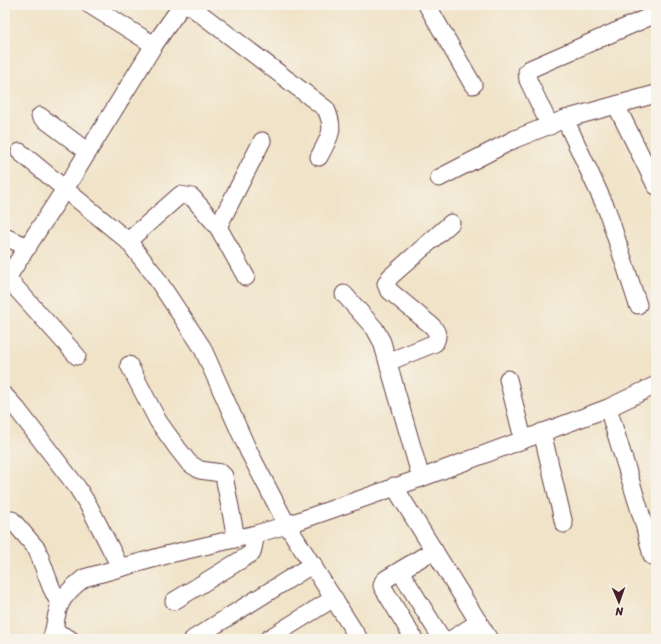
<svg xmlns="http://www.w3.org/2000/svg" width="661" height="644" font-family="Sriracha,sans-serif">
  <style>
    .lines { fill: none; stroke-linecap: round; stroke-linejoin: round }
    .minor-casing { stroke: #633c43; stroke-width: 19 }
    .minor { stroke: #fff; stroke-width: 17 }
  </style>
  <rect width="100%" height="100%" fill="#f7f3e8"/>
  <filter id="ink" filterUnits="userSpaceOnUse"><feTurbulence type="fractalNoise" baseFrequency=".025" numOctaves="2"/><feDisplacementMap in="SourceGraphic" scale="8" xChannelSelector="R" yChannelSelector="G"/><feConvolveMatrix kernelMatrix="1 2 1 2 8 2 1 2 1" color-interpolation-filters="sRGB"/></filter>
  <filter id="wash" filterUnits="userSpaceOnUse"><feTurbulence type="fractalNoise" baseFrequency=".012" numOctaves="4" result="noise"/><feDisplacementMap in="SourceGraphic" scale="16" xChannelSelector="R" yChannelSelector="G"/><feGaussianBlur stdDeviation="0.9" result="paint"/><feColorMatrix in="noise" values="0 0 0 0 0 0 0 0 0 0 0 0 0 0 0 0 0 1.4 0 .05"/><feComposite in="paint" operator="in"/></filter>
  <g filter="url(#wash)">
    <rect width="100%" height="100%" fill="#f0e3c8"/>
  </g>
  <g filter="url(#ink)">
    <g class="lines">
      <defs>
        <g id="minor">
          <polyline points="90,5 154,45"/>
          <path d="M189,5l137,104c10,22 3,28 -7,48"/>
          <polyline points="427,5 473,85"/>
          <polyline points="616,105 656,186"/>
          <polyline points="40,116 88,152"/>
          <polyline points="565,119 607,210 638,305"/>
          <polyline points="550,126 528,80 527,72 530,69 656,14"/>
          <polyline points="20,152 128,241 153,273 202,347 248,450 287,525 359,639"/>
          <polyline points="439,178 515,139 565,119 656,94"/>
          <polyline points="218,227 262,141"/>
          <polyline points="5,237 28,247"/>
          <polyline points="128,241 180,195 192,197 218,227 246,277"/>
          <polyline points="7,278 77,356"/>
          <polyline points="5,281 65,189 154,45 182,5"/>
          <polyline points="344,294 375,329 382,342 421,478"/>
          <path d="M388,362l47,-19c4,-8 2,-11 -3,-17l-41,-34 -3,-3 -2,-5 4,-7 61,-54"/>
          <polyline points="129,365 158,421 178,449 189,463 200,470 221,473 224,476 236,538"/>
          <polyline points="508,379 523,439"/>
          <polyline points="5,396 17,409 77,487 90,508 120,567"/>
          <polyline points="608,408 644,524 652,556"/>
          <polyline points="542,432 564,524"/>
          <polyline points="394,486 489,639"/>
          <polyline points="12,520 37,549 51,587 60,605"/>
          <polyline points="400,571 442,639"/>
          <polyline points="174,601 252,553 256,534"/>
          <polyline points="54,631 70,639"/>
          <path d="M51,639c5,-11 4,-24 9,-35 5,-10 15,-19 24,-26l86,-24 86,-20 31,-9 134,-47 187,-70 48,-23"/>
          <polyline points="193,639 313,564"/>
          <polyline points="268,639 334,598"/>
          <polyline points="414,639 382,586 383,582 386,579 434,550"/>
          <polyline points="452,639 479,622"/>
        </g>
      </defs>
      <!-- minor casing -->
      <use href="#minor" class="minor-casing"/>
      <!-- minor -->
      <use href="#minor" class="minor"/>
    </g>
  </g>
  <!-- margin -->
  <rect width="661" height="644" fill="none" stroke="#f7f3e8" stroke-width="20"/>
  <!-- north arrow -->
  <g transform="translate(619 602) rotate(178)" stroke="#f7f3e8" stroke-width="3" paint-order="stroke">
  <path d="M0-3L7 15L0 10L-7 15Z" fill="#4a1f2b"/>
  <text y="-6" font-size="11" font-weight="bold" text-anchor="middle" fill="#4a1f2b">N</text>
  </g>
</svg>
